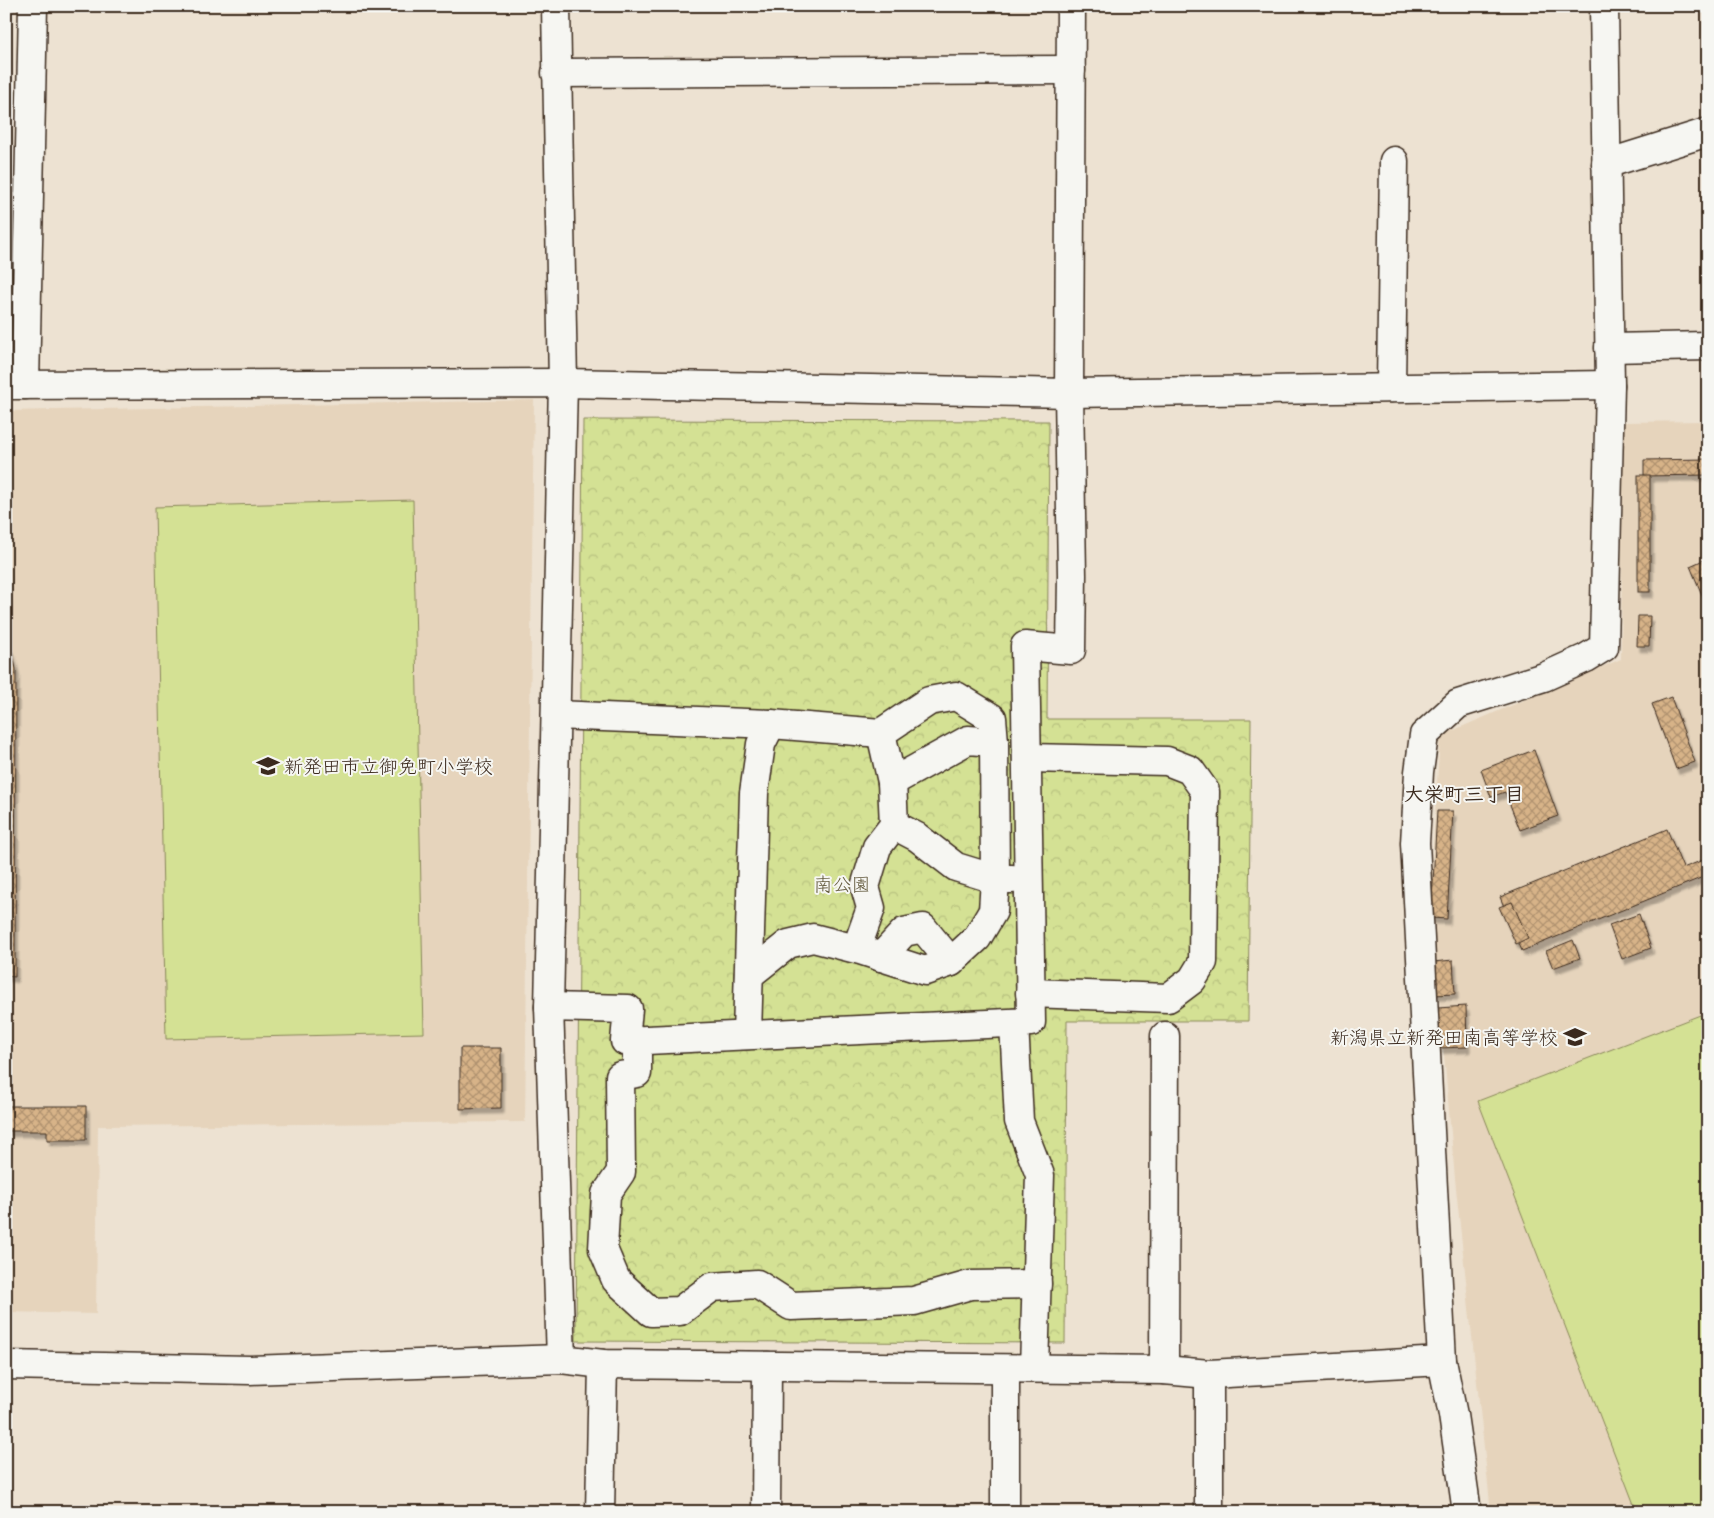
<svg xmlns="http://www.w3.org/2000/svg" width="1714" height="1518" font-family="'Patrick Hand','Klee One',sans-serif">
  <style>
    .built { fill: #e6d4bc }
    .park { fill: url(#park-crowns); stroke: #888659 }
    .garden { fill: #d4e194; stroke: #888659 }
    .building { fill: url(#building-cross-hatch); stroke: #3b2a1e; filter: url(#shadow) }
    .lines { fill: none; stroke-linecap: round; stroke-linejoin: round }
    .minor-casing { stroke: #3b2a1e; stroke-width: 31 }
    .minor { stroke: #f6f6f2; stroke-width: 28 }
    .labels { text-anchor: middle; stroke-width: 4; stroke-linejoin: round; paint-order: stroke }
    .poi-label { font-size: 19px; fill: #3b2a1e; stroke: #f6f6f2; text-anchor: start }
    .park-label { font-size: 19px; fill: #61583c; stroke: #f6f6f2 }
    .neighbourhood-label { font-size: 20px; font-weight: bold; fill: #3b2a1e; stroke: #f6f6f2 }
  </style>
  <defs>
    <pattern id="park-crowns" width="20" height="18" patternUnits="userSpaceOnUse" patternTransform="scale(1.25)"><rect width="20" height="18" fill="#d4e194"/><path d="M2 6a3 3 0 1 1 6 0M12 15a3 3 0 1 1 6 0" fill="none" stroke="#b7c17f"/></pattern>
    <pattern id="building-cross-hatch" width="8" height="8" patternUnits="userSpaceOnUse" patternTransform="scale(1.25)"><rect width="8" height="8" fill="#d7b388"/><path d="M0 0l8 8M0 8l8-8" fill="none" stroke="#b0926f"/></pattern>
    <filter id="shadow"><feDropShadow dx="3" dy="5.5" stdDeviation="1" flood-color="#0004"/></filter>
  </defs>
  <rect width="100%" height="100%" fill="#ede2d2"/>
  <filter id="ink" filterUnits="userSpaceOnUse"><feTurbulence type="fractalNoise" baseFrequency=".02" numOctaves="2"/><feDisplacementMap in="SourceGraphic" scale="10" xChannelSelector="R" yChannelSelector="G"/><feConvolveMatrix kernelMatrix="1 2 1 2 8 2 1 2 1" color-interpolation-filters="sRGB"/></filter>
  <g filter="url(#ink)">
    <!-- built -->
    <g class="built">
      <polygon points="534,400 525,1122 98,1126 96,1314 6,1312 6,411"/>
      <polygon points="1708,421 1708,1512 1491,1512 1455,1179 1430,894 1440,736 1621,659 1623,422"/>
    </g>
    <!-- park -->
    <polygon class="park" points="583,420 1049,421 1047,719 1251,719 1248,1021 1067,1021 1065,1343 576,1341"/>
    <!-- garden -->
    <g class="garden">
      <polygon points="413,500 424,1033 166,1039 155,507"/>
      <polygon points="1708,1012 1708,1512 1637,1512 1478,1101"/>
    </g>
    <!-- building -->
    <g class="building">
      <polygon points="1708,459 1708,475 1644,476 1644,460"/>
      <rect x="1638" y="475" width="12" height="117"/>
      <polygon points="1708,558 1708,609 1690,566"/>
      <polygon points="1638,616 1650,616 1649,646 1637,646"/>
      <polygon points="6,642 12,652 16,669 15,977 6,976"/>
      <polygon points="1671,697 1695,762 1676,769 1652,704"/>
      <polygon points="1534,750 1558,816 1520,830 1505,792 1491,797 1481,770"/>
      <polygon points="1437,811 1453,811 1447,919 1431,918"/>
      <polygon points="1667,829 1683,868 1708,858 1708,875 1522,951 1500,897"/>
      <polygon points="1512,902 1528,938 1516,944 1499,907"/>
      <polygon points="1639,914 1651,948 1622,959 1609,925"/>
      <polygon points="1573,940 1580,958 1553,968 1546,951"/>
      <polygon points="1453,960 1455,994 1434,995 1433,962"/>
      <polygon points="1466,1006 1467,1047 1439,1048 1438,1008"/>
      <polygon points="460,1048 501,1048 501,1108 460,1109"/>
      <polygon points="6,1106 86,1106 86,1140 47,1140 47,1131 6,1131"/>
    </g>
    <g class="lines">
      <defs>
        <g id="minor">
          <polyline points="556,6 563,383 549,1007 561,1359"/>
          <polyline points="556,73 1071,70"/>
          <polyline points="1606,164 1708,132"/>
          <polyline points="1609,348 1708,346"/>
          <polyline points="6,385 563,383 1069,393 1610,385"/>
          <polyline points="25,385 33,6"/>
          <polyline points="1391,388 1394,161"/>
          <polyline points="556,715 771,724 881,733"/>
          <polyline points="1027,758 1167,761 1190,770 1205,791 1203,962 1192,980 1168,998 1030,993"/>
          <polyline points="892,782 968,740 994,742"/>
          <polyline points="894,825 917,837 956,867 995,879 1012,879"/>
          <polyline points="881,957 904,932 923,928 951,962"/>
          <polyline points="749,975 788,944 813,938 860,950 925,971 951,962 977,938 993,911 995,879 994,742 992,718 956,696 929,701 881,733 892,782 894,825 877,847 865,887 871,908 861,936 860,950"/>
          <polyline points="549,1007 628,1009 625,1041 1031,1022 1025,646 1071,650 1072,575 1069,393 1071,6"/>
          <polyline points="1014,1023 1019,1121 1040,1175 1034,1368"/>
          <polyline points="747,1035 754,793 761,744 771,724"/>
          <polyline points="637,1040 637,1073 620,1076 621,1172 606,1194 603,1249 616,1280 651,1312 680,1311 712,1287 757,1284 791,1306 914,1301 970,1285 1037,1284"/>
          <polyline points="6,1365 250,1370 561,1359 603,1364 1164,1370 1209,1374 1442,1361"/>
          <polyline points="1164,1370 1165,1036"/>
          <polyline points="600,1512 603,1364"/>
          <polyline points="766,1512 767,1366"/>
          <polyline points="1005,1512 1005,1369"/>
          <polyline points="1209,1512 1209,1374"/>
          <polyline points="1467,1512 1453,1415 1442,1361 1415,843 1419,772 1424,735 1458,704 1544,677 1586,658 1604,647 1610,385 1604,6"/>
        </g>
      </defs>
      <!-- minor casing -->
      <use href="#minor" class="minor-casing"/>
      <!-- minor -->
      <use href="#minor" class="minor"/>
    </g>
  </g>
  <!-- icons -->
  <defs>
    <symbol id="school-bare" viewBox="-9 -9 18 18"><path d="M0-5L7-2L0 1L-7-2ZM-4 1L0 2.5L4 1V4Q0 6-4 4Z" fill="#3b2a1e" stroke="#f6f6f2" stroke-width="2.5" paint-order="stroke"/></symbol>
  </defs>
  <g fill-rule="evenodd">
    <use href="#school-bare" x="252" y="750" width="32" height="32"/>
    <use href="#school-bare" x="1559" y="1021" width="32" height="32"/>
  </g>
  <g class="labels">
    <!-- poi labels -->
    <g class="poi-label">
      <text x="284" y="773">新発田市立御免町小学校</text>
      <text x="1558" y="1044" text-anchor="end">新潟県立新発田南高等学校</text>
    </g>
    <!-- park labels -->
    <g class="park-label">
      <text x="842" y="891">南公園</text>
    </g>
    <!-- neighbourhood labels -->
    <g class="neighbourhood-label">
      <text x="1464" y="801">大栄町三丁目</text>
    </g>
  </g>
  <!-- margin -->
  <rect width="1714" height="1518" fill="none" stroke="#f6f6f2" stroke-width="25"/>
  <rect x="12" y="12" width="1689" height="1493" fill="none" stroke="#3b2a1e" stroke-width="2" filter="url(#ink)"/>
</svg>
